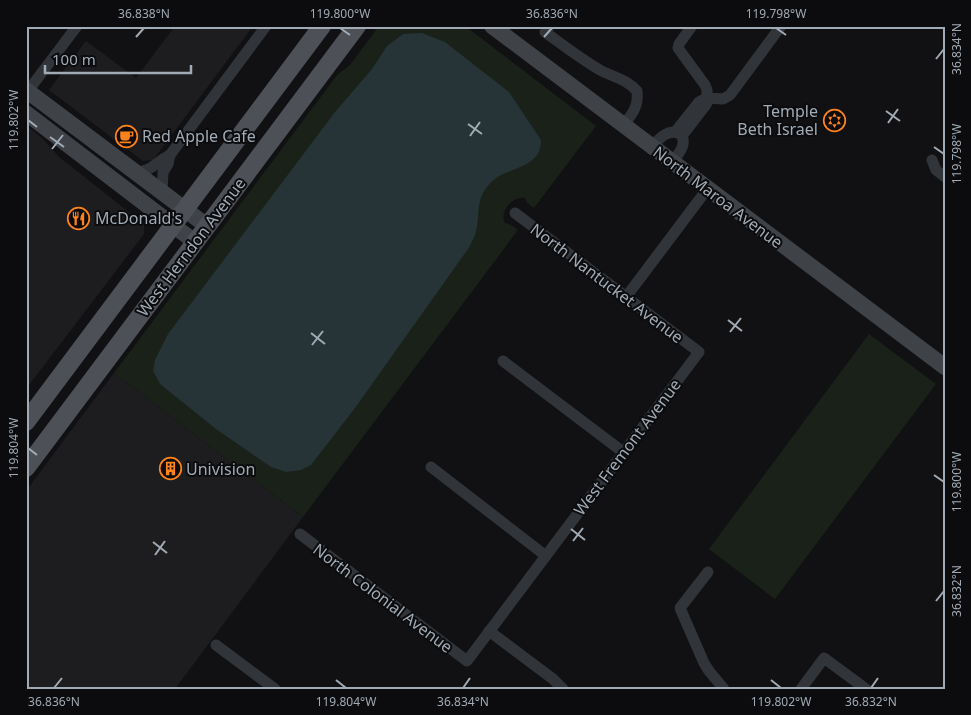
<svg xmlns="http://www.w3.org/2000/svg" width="971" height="715" font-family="'Noto Sans',sans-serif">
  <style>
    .built { fill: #1d1d20 }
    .green { fill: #192119 }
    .water { fill: #263337 }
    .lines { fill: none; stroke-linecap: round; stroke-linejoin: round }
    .street { stroke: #313438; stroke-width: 11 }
    .secondary { stroke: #3f4348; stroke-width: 16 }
    .primary { stroke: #4d5157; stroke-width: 18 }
    .ticks { fill: none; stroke: #a1abb5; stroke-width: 2 }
    .labels { text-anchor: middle; stroke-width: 4; stroke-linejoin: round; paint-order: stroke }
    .poi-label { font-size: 16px; fill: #a1abb5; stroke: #0c0c0e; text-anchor: start }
    .street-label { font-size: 16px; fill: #a1abb5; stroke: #0c0c0e }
    .neatline { fill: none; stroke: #a1abb5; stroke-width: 2 }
    .ticks-label { font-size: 12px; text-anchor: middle; fill: #a1abb5 }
  </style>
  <rect width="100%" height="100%" fill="#111113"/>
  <!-- built -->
  <g class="built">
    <polygon points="175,26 253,26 153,160 143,161 49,90 86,41 136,78"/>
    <polygon points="26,125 43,139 59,157 144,224 144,234 26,389"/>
    <polygon points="114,373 303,517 175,689 26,689 26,491"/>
  </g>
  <!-- green -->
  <g class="green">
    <path d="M379,26h86l131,100 -62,82 -7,-5 -2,-5c-13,-2 -26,14 -20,25l6,2 7,5 -215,287 -189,-144 223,-298 13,-10z"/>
    <polygon points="869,334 936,384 775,599 709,549"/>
  </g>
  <!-- water -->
  <path class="water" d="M422,33l23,9 64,50 32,48c0,28 -29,26 -46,39 -23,19 -13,35 -20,56 -2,5 -5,10 -7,14l-113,159 -44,57 -10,5 -15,2 -15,-5 -55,-38 -56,-45 -7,-13 2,-11 13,-26 167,-222 37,-43 15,-23 16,-12z"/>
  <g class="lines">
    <!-- street -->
    <g class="street">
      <path d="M549,26l-4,6c18,13 36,27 55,38 13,7 28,10 37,21 2,15 -5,24 -14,34"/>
      <polyline points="692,26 679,44 678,48 705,85 707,90 707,98 723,99 730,95 781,26"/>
      <polyline points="28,91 77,26"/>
      <polyline points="676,131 699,102 707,98 707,103 705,106 682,136"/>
      <path d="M651,147c8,-8 16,-18 28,-14 10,9 0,21 -7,29"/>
      <polyline points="932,160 936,170 945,177"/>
      <path d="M135,173c21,-4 19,-10 35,-18"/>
      <polyline points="162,193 163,172 168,164 170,155 266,26"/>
      <polyline points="626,297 708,188"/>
      <polyline points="503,361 623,452"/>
      <polyline points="431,467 546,556"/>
      <polyline points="300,534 467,661 699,352 515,213"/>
      <polyline points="708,572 680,608 704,663 709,671 724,689"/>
      <polyline points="489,631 553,679 563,689"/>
      <polyline points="216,645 275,689"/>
      <polyline points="801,689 824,658 866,689"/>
    </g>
    <!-- secondary -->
    <g class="secondary">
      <polyline points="492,26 945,367"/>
      <polyline points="26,90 207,226"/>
      <polyline points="26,113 195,242"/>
    </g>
    <!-- primary -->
    <g class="primary">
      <polyline points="26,422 322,26"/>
      <polyline points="26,468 357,26"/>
    </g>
  </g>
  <!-- ticks -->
  <path class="ticks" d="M340,28l10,7M776,28l10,7M136,37l8,-9M544,37l8,-9M936,59l8,-10M886,111l14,10M28,120l9,7M888,123l10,-14M468,124l14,10M470,136l10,-14M50,137l14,10M934,147l10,7M52,149l11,-14M728,320l14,11M730,332l11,-14M311,333l14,11M312,345l11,-14M28,448l9,7M934,475l10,7M571,529l14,11M573,541l10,-13M153,542l14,11M155,555l10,-14M936,601l8,-10M336,680l10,8M771,680l10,8M54,688l8,-10M463,688l7,-10M871,688l7,-10"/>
  <!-- icons -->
  <defs>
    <symbol id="synagogue-ring" viewBox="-11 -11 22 22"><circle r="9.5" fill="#0c0c0e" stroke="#ff831c" stroke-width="1.5"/><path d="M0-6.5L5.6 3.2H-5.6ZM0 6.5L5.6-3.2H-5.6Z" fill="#ff831c"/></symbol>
    <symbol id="cafe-ring" viewBox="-11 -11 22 22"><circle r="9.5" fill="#0c0c0e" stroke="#ff831c" stroke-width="1.5"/><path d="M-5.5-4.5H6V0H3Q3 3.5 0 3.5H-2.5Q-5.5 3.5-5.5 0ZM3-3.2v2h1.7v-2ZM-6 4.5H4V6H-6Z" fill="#ff831c"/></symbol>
    <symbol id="restaurant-ring" viewBox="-11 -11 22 22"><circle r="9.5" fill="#0c0c0e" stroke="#ff831c" stroke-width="1.5"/><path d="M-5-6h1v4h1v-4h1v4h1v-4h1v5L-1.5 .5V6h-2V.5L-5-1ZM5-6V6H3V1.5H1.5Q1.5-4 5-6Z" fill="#ff831c"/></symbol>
    <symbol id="building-ring" viewBox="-11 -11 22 22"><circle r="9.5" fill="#0c0c0e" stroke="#ff831c" stroke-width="1.5"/><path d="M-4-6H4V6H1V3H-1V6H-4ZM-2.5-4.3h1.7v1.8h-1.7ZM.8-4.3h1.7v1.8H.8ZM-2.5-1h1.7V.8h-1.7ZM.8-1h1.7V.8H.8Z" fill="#ff831c"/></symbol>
  </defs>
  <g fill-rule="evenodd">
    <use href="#synagogue-ring" x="822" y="108" width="25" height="25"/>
    <use href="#cafe-ring" x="114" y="124" width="25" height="25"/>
    <use href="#restaurant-ring" x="66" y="206" width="25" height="25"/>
    <use href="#building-ring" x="158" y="456" width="25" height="25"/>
  </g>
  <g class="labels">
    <!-- poi labels -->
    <g class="poi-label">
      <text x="818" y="117" text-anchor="end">Temple<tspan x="818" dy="18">Beth Israel</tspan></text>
      <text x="142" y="142">Red Apple Cafe</text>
      <text x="95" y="224">McDonald's</text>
      <text x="186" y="475">Univision</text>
    </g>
    <!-- street labels -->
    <g class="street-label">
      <text transform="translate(718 197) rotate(37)" y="6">North Maroa Avenue</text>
      <text transform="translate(191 247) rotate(-53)" y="6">West Herndon Avenue</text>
      <text transform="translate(607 283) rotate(37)" y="6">North Nantucket Avenue</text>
      <text transform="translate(627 447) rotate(-53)" y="6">West Fremont Avenue</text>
      <text transform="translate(383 598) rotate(37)" y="6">North Colonial Avenue</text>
    </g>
  </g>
  <!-- border -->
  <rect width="971" height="715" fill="none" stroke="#0c0c0e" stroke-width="55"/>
  <!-- scale -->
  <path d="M45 65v8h146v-8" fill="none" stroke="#a1abb5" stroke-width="2.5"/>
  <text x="52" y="65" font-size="15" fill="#a1abb5" stroke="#0c0c0e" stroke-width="4" paint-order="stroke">100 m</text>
  <rect x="28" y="28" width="916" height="660" class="neatline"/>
  <g class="ticks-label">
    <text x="144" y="18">36.838°N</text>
    <text x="340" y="18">119.800°W</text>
    <text x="552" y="18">36.836°N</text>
    <text x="776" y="18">119.798°W</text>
    <text transform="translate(957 49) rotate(-90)" y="4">36.834°N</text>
    <text transform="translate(14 120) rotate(-90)" y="4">119.802°W</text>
    <text transform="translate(957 154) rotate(-90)" y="4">119.798°W</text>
    <text transform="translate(14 448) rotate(-90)" y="4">119.804°W</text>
    <text transform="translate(957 482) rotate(-90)" y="4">119.800°W</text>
    <text transform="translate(957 591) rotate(-90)" y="4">36.832°N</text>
    <text x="54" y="706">36.836°N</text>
    <text x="346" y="706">119.804°W</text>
    <text x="463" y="706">36.834°N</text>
    <text x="781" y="706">119.802°W</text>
    <text x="871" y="706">36.832°N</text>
  </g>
</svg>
